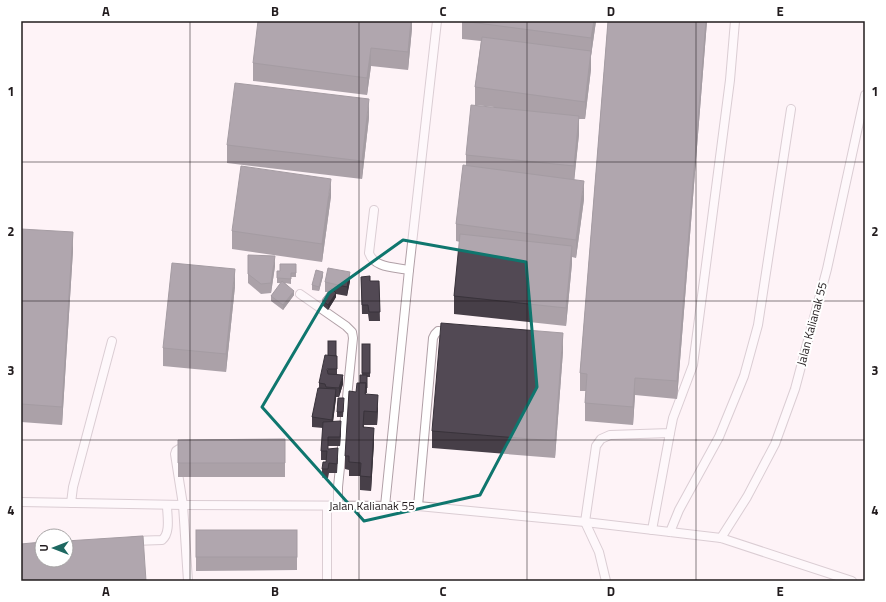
<svg xmlns="http://www.w3.org/2000/svg" width="886" height="602" font-family="'Titillium Web',sans-serif">
  <style>
    .lines { fill: none; stroke-linecap: round; stroke-linejoin: round }
    .lane-casing { stroke: #b1a0a7; stroke-width: 10 }
    .lane { stroke: #fff; stroke-width: 8 }
    .wall { fill: #473f48 }
    .shaded-wall { fill: #39333b }
    .building { fill: #524954; stroke: #39333b }
    .marked { fill: none; stroke: #0f766e; stroke-width: 3; stroke-linejoin: round }
    .grid { fill: none; stroke: #221c1e; stroke-width: 1; stroke-opacity: 0.55 }
    .labels { text-anchor: middle; stroke-width: 4; stroke-linejoin: round; paint-order: stroke }
    .street-label { font-size: 12px; fill: #221c1e; stroke: #fff }
    .neatline { fill: none; stroke: #221c1e; stroke-width: 1.5 }
    .grid-label { font-size: 13px; text-anchor: middle; font-weight: bold; fill: #221c1e }
  </style>
  <rect width="100%" height="100%" fill="#fef3f7"/>
  <g class="lines">
    <defs>
      <g id="lane">
        <path d="M374,210l-5,43c5,15 26,14 40,17"/>
        <polyline points="300,294 346,326 352,332 353,338 338,487 338,506"/>
        <polyline points="187,449 179,449 176,451 175,454 183,505 188,581"/>
        <polyline points="21,502 183,505 418,506 585,522 721,538 852,581"/>
        <polyline points="71,503 73,487 112,341"/>
        <polyline points="327,506 327,581"/>
        <polyline points="385,506 409,270 437,21"/>
        <polyline points="418,506 433,338 435,334 438,331 452,332"/>
        <polyline points="652,530 670,433"/>
        <polyline points="670,532 679,510 719,437 744,376 758,325 791,109"/>
        <polyline points="721,538 747,497 775,444 795,389 827,269 865,95"/>
        <path d="M133,541l29,-1c9,-7 5,-25 5,-35"/>
        <polyline points="606,581 599,552 585,522 596,446 601,439 610,435 670,433 673,418 693,365 730,80 735,21"/>
      </g>
    </defs>
    <!-- lane casing -->
    <use href="#lane" class="lane-casing"/>
    <!-- lane -->
    <use href="#lane" class="lane"/>
  </g>
  <!-- wall -->
  <g class="wall">
    <polygon points="412,21 412,28 408,70 371,66 367,95 253,81 253,63"/>
    <polygon points="462,21 596,21 591,56 591,69 585,119 579,119 579,134 574,180 584,199 576,258 572,257 572,263 566,326 454,314 454,296 460,242 456,241 456,224 466,166 466,155 494,107 475,105 475,87 481,41 462,39"/>
    <polygon points="608,21 707,21 677,399 635,395 633,425 585,421 585,403 586,391 580,391 580,373"/>
    <polygon points="369,117 362,179 227,163 227,145"/>
    <polygon points="331,196 322,262 232,249 232,231"/>
    <polygon points="21,229 73,250 62,425 21,422"/>
    <polygon points="248,255 275,266 271,293 261,294 248,283"/>
    <polygon points="296,264 296,277 291,277 291,284 285,283 294,295 283,310 271,301 271,296 281,283 277,283 277,271 280,271"/>
    <polygon points="323,276 319,291 312,290 312,285"/>
    <polygon points="361,277 370,281 379,281 380,321 369,321 368,314 362,314"/>
    <polygon points="350,281 347,296 336,294 336,297 328,310 322,305 322,300 328,292 325,292 325,282"/>
    <polygon points="235,286 226,372 163,366 163,348"/>
    <polygon points="362,344 370,344 370,377 367,377 367,393 366,393 366,394 378,408 377,425 364,425 364,427 374,442 371,491 360,490 360,476 349,476 349,470 345,469 345,456 356,392 360,383 362,375"/>
    <polygon points="563,351 555,458 432,448 432,431"/>
    <polygon points="336,356 337,356 337,374 343,384 339,397 336,397 333,422 341,431 340,446 328,446 328,449 338,458 337,473 329,473 328,478 322,478 322,469 326,462 327,460 321,460 321,451 323,428 312,427 312,417 319,388 319,383"/>
    <polygon points="344,403 343,417 337,417 337,412"/>
    <polygon points="285,439 285,477 178,477 178,440"/>
    <polygon points="196,530 297,530 297,570 196,571"/>
  </g>
  <!-- shaded-wall -->
  <g class="shaded-wall">
    <polygon points="411,21 412,21 412,28 408,70 408,52"/>
    <polygon points="594,21 596,21 591,56 591,38"/>
    <polygon points="706,21 707,21 677,399 677,381"/>
    <polygon points="371,48 371,66 367,95 367,78"/>
    <polygon points="591,51 591,69 585,119 585,102"/>
    <polygon points="369,99 369,117 362,179 362,161"/>
    <polygon points="579,116 579,134 574,183 574,166"/>
    <polygon points="331,179 331,196 322,262 322,244"/>
    <polygon points="584,181 584,199 576,258 576,240"/>
    <polygon points="73,232 73,250 62,425 62,407"/>
    <polygon points="572,246 572,263 566,326 566,308"/>
    <polygon points="275,256 275,266 271,293 271,283"/>
    <polygon points="235,269 235,286 226,372 226,354"/>
    <polygon points="323,272 323,276 319,291 319,287"/>
    <polygon points="350,272 350,281 347,296 347,287"/>
    <polygon points="294,291 294,295 283,310 283,305"/>
    <polygon points="336,293 336,297 328,310 328,305"/>
    <polygon points="563,333 563,351 555,458 555,441"/>
    <polygon points="343,375 343,384 339,397 339,388"/>
    <polygon points="635,378 635,395 633,425 633,407"/>
    <polygon points="336,389 336,399 332,429 332,420"/>
    <polygon points="378,395 378,408 377,425 377,412"/>
    <polygon points="341,421 341,431 340,446 340,437"/>
    <polygon points="374,428 374,442 371,491 371,477"/>
  </g>
  <!-- building -->
  <g class="building">
    <polygon points="258,21 411,21 408,52 371,48 367,78 253,63"/>
    <polygon points="462,21 594,21 591,38"/>
    <polygon points="608,21 706,21 677,381 635,378 633,407 585,403 587,374 580,373"/>
    <polygon points="482,37 591,51 585,102 475,87"/>
    <polygon points="235,83 369,99 362,161 227,145"/>
    <polygon points="471,105 579,116 574,166 466,155"/>
    <polygon points="463,165 584,181 576,240 456,224"/>
    <polygon points="241,166 331,179 322,244 232,231"/>
    <polygon points="21,229 73,232 62,407 21,404"/>
    <polygon points="460,234 572,246 566,308 454,296"/>
    <polygon points="248,255 275,256 271,283 261,284 248,274"/>
    <polygon points="172,263 235,269 226,354 163,348"/>
    <polygon points="280,264 296,264 296,273 291,273 291,279 277,278 277,271 280,271"/>
    <polygon points="328,268 350,272 347,287 325,282"/>
    <polygon points="316,270 323,272 319,287 312,285"/>
    <polygon points="370,276 370,281 379,281 380,312 369,312 368,305 362,305 361,277"/>
    <polygon points="282,281 294,291 283,305 271,296"/>
    <polygon points="331,288 336,293 328,305 322,300"/>
    <polygon points="441,323 563,333 555,441 432,431"/>
    <rect x="328" y="341" width="8" height="15"/>
    <rect x="362" y="344" width="8" height="29"/>
    <polygon points="325,355 337,356 337,369 327,369 328,374 343,375 339,388 326,387 325,384 319,383"/>
    <polygon points="360,375 367,375 367,388 366,388 366,383 360,383"/>
    <polygon points="357,383 366,383 365,394 378,395 377,412 364,411 363,427 374,428 371,477 360,476 361,463 349,462 349,456 345,456 349,391 356,392"/>
    <polygon points="318,388 336,389 332,420 312,417"/>
    <polygon points="338,398 344,398 343,412 337,412"/>
    <polygon points="341,421 340,437 328,437 328,449 338,448 337,464 329,463 328,469 322,469 323,462 326,462 327,451 321,451 323,422"/>
    <polygon points="285,439 285,463 178,463 178,440"/>
    <rect x="196" y="530" width="101" height="27"/>
    <polygon points="143,536 146,581 21,581 21,544 42,542 42,560 66,560 66,541"/>
  </g>
  <!-- marked area -->
  <path d="M0 0H886V602H0ZM403,240l123,22 11,125 -57,108 -116,26 -102,-114 67,-114z" fill="#fef3f7" fill-opacity=".55" fill-rule="evenodd"/>
  <path class="marked" d="M403,240l123,22 11,125 -57,108 -116,26 -102,-114 67,-114z"/>
  <!-- grid -->
  <path class="grid" d="M190,21v560M359,21v560M527,21v560M696,21v560M21,162h844M21,301h844M21,440h844"/>
  <g class="labels">
    <!-- street labels -->
    <g class="street-label">
      <text transform="translate(812 324) rotate(-75)" y="4">Jalan Kalianak 55</text>
      <text x="372" y="510">Jalan Kalianak 55</text>
    </g>
  </g>
  <!-- border -->
  <rect width="886" height="602" fill="none" stroke="#ffffff" stroke-width="44"/>
  <!-- north arrow -->
  <g transform="translate(54 548) rotate(270)"><circle r="19" fill="#ffffff" stroke="#a7a4a5"/>
  <path d="M0-3L7 15L0 10L-7 15Z" fill="#1d6861"/>
  <text y="-6" font-size="11" font-weight="bold" text-anchor="middle" fill="#221c1e">U</text>
  </g>
  <rect x="22" y="22" width="842" height="558" class="neatline"/>
  <g class="grid-label">
    <text x="106" y="16">A</text>
    <text x="275" y="16">B</text>
    <text x="443" y="16">C</text>
    <text x="611" y="16">D</text>
    <text x="780" y="16">E</text>
    <text x="11" y="96">1</text>
    <text x="875" y="96">1</text>
    <text x="11" y="236">2</text>
    <text x="875" y="236">2</text>
    <text x="11" y="375">3</text>
    <text x="875" y="375">3</text>
    <text x="11" y="515">4</text>
    <text x="875" y="515">4</text>
    <text x="106" y="596">A</text>
    <text x="275" y="596">B</text>
    <text x="443" y="596">C</text>
    <text x="611" y="596">D</text>
    <text x="780" y="596">E</text>
  </g>
</svg>
